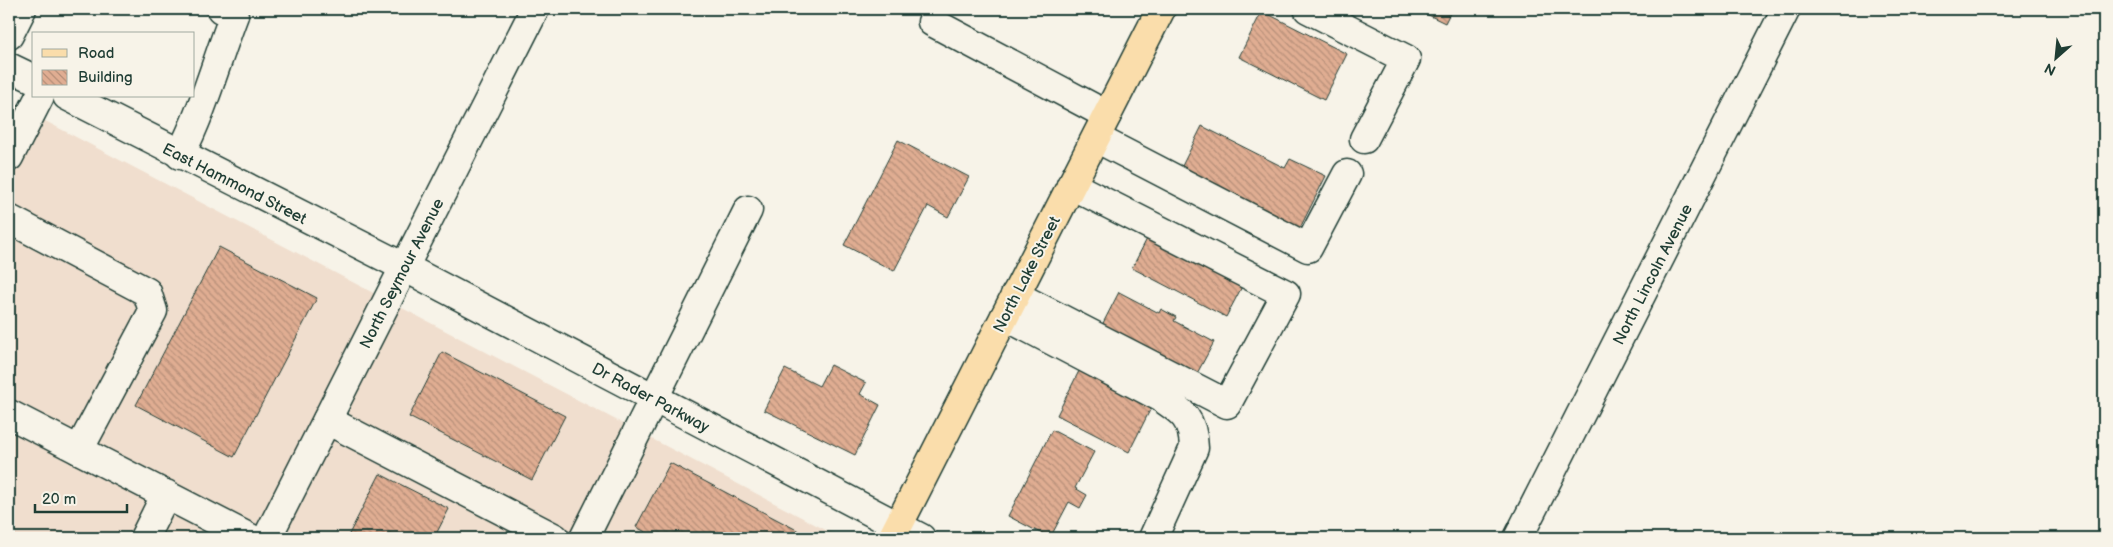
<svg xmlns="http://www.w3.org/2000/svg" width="2113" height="547" font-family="'Balsamiq Sans',sans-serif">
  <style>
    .built { fill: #f0dece }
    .building { fill: url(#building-back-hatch); stroke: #1f3d34 }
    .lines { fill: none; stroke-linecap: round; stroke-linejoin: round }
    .minor-casing { stroke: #1f3d34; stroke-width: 31 }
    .major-casing { stroke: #1f3d34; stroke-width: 31 }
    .minor { stroke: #f7f3e8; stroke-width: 28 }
    .major { stroke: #faddab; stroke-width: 28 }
    .labels { text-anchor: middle; stroke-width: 4; stroke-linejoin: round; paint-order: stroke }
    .street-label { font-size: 16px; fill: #1f3d34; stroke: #f7f3e8 }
  </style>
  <defs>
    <pattern id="building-back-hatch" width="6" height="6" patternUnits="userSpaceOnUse" patternTransform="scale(1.25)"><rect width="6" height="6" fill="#e0ad92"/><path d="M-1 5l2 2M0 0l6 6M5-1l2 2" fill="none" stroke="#b58e78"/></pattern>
  </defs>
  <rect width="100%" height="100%" fill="#f7f3e8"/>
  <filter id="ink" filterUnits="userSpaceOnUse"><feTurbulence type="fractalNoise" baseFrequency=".02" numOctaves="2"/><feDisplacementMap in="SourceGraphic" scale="10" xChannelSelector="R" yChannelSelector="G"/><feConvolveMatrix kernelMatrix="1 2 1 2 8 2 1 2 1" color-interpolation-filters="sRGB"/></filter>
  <g filter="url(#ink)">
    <!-- built -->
    <polygon class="built" points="9,102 841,538 9,538"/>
    <!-- building -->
    <g class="building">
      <polygon points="1416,9 1452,9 1445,23"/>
      <polygon points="1262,11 1347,54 1324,100 1239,57"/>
      <polygon points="1202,126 1285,168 1290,159 1326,176 1300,228 1181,168"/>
      <polygon points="898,140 969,177 948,217 928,206 894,271 844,245"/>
      <polygon points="1151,231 1246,279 1226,317 1132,268"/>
      <polygon points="219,247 317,298 234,457 136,405"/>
      <polygon points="1119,292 1159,313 1161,309 1176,317 1174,321 1214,342 1194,379 1100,329"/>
      <polygon points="442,352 565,416 532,480 409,417"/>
      <polygon points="830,365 866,383 860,394 880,405 855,455 764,410 785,369 819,386"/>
      <polygon points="1079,371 1151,408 1129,452 1057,415"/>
      <polygon points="1052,430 1094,452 1075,488 1087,495 1080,508 1069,502 1050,538 1008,516"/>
      <polygon points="670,463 812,538 657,538 636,527"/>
      <polygon points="380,474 449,509 434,538 347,538"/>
    </g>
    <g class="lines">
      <defs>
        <g id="minor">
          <polyline points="1308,9 1406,59 1364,139"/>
          <polyline points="932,22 1107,115"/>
          <polyline points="9,35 22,9"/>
          <polyline points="9,67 34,79"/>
          <polyline points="67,96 404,267 921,538"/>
          <polyline points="1096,138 1308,248 1347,174"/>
          <path d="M180,155c23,-44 36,-93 54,-140l-13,-6"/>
          <polyline points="9,157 40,96"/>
          <polyline points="9,219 147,292 153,311 79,450"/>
          <polyline points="1015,295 1227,404 1286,294 1071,185"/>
          <path d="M1005,316l155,81c23,15 33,22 34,51l-41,90"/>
          <polyline points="9,414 250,538"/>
          <polyline points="327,420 555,538"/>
          <polyline points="144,538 166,494"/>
          <polyline points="267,538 535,9"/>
          <polyline points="584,538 748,210"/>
          <polyline points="1518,538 1786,9"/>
        </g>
        <polyline id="major" points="892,538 1161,9"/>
      </defs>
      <!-- minor casing -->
      <use href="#minor" class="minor-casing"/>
      <!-- major casing -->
      <use href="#major" class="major-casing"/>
      <!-- minor -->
      <use href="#minor" class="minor"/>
      <!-- major -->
      <use href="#major" class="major"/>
    </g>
  </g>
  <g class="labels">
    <!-- street labels -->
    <g class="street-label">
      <text transform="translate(235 183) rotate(27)" y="6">East Hammond Street</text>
      <text transform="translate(401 273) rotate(-63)" y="6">North Seymour Avenue</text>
      <text transform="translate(1026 274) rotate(-63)" y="6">North Lake Street</text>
      <text transform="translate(1652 274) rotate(-63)" y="6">North Lincoln Avenue</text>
      <text transform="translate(651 397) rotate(28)" y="6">Dr Rader Parkway</text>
    </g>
  </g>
  <!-- margin -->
  <rect width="2113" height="547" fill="none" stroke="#f7f3e8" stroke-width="30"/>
  <rect x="15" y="15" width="2083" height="517" fill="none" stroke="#1f3d34" stroke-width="2" filter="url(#ink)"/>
  <!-- legend -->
  <rect x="32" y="32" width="162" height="65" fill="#f7f3e8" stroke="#a1aaa0"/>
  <rect x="42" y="49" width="25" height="8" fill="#faddab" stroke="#a1aaa0"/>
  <text x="78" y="58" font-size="15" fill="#1f3d34">Road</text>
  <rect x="42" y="70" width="25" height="15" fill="url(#building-back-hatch)" stroke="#a1aaa0"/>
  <text x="78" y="82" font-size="15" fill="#1f3d34">Building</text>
  <!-- north arrow -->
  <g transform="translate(2056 58) rotate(207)" stroke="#f7f3e8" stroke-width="4" paint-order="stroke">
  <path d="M0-4L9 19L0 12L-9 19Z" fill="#1f3d34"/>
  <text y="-8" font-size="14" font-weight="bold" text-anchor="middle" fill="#1f3d34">N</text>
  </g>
  <!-- scale -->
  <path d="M35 504v8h92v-8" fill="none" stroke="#1f3d34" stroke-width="2.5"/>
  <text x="42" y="504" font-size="15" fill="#1f3d34" stroke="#f7f3e8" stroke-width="4" paint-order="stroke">20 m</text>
</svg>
